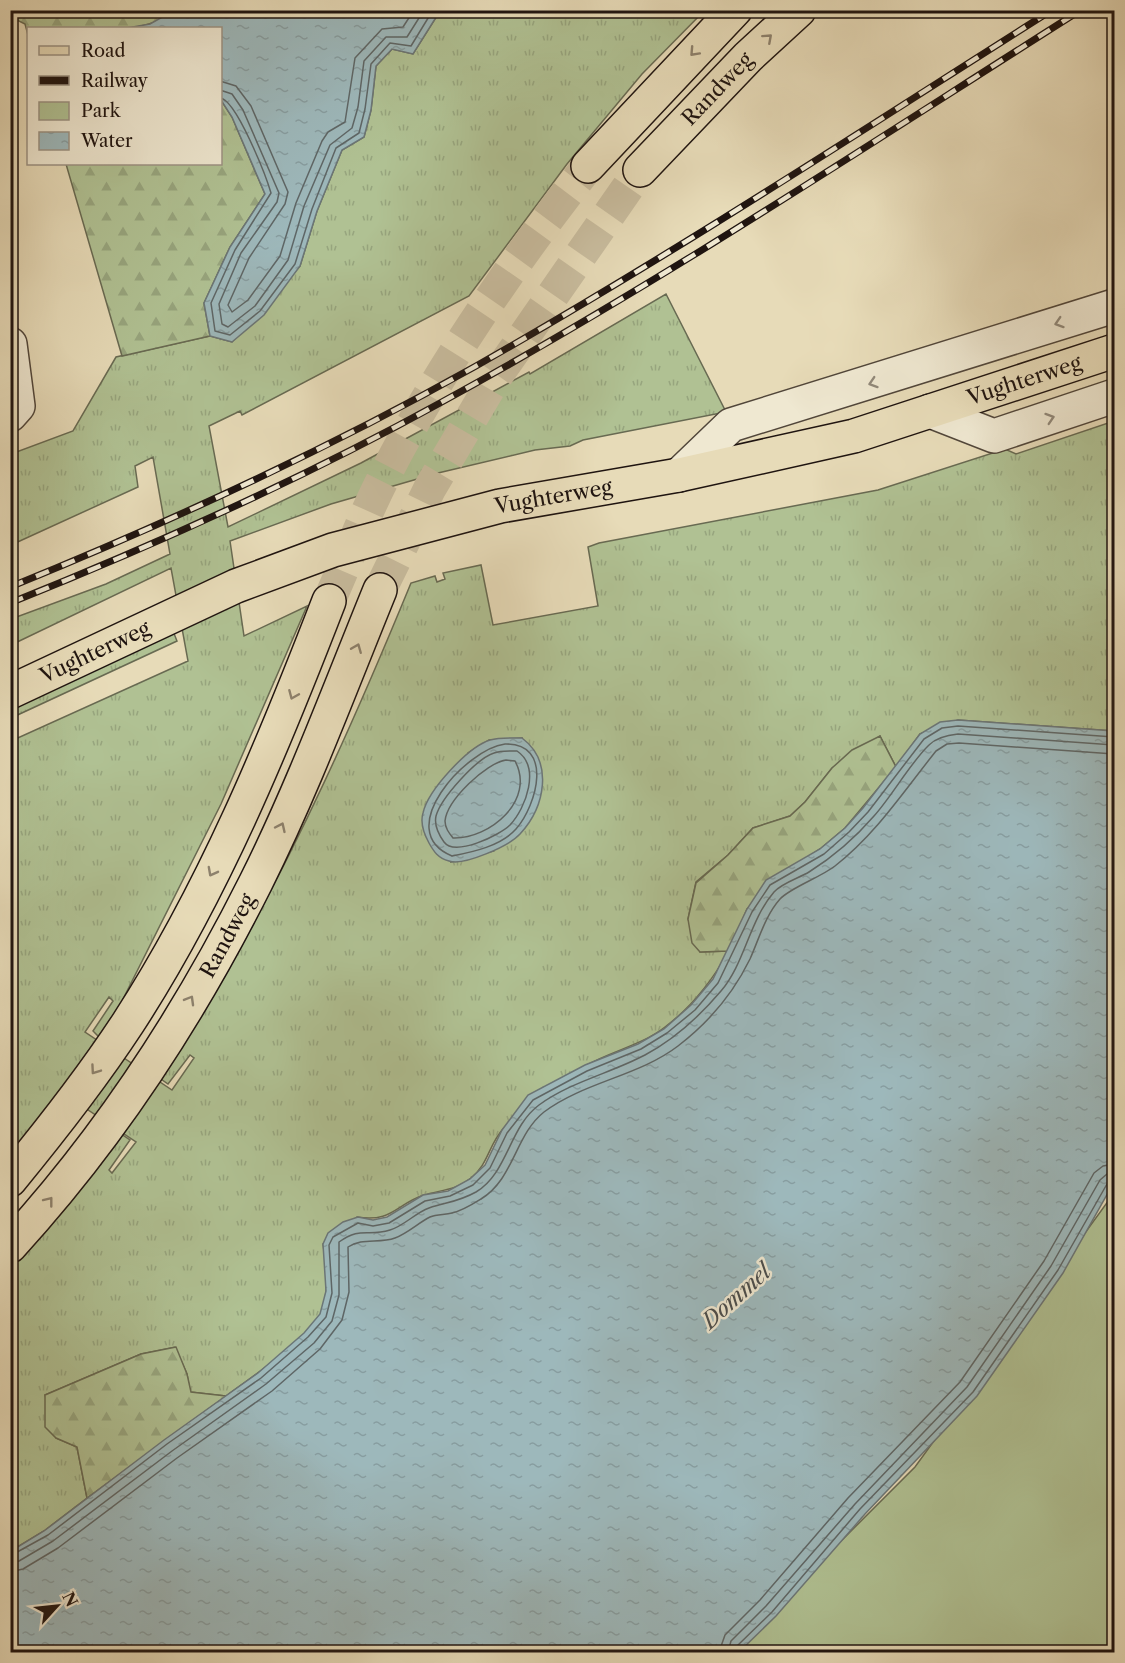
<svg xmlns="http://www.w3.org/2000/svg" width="1125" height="1663" font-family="'Libre Caslon Text',serif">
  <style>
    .grass { fill: url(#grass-tufts); stroke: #686a52; stroke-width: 1.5; fill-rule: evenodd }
    .forest { fill: url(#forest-firs); stroke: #686a52; stroke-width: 1.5 }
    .park { fill: #b0c193; stroke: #686a52; stroke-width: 1.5 }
    .water { fill: url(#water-ripples); stroke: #6b7677; stroke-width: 1.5 }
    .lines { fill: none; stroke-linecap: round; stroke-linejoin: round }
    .shore { stroke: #5e6666; stroke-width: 1.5 }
    .major-tunnel { stroke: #c9bd9f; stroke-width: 33; stroke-dasharray: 33 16; stroke-linecap: butt }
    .minor-casing { stroke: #51463a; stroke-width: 36 }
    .major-casing { stroke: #1f1410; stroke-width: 36 }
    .minor { stroke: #efe8d1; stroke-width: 33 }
    .major { stroke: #e7dbb8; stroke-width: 33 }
    .rail-casing { stroke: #1f1410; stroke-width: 7 }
    .rail { stroke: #efe8d1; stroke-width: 4.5; stroke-dasharray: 14; stroke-linecap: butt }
    .oneway { stroke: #8d816c }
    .oneway2 { stroke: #91897a }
    .labels { text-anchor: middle; stroke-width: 5; stroke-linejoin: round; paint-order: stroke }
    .street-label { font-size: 21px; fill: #1f1410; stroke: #efe8d1 }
    .water-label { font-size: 22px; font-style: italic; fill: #4b4d4c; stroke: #efe8d1 }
  </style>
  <defs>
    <pattern id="grass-tufts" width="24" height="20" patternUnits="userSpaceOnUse" patternTransform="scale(1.5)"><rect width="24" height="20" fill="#b0c193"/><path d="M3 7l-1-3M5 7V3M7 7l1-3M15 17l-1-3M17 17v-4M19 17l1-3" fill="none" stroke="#97a57e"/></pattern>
    <pattern id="forest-firs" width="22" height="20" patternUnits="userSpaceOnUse" patternTransform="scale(1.5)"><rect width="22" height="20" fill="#b0c193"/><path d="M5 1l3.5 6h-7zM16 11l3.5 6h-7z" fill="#97a57e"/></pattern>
    <pattern id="water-ripples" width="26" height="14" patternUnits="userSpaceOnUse" patternTransform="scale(1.5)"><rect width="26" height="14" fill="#9db8bb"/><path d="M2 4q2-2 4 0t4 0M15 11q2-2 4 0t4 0" fill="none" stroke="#879da0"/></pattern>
  </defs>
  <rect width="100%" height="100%" fill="#e7dbb8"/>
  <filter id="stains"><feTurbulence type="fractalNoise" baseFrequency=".00333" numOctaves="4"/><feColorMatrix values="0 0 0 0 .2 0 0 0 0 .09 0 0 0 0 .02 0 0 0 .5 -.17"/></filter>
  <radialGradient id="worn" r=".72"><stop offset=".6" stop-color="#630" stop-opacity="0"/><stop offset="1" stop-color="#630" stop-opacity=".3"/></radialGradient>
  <!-- grass -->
  <g class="grass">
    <path d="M440,11h264l-62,63 -75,90 -98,132 -227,119 -2,-4 -31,15 19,101 133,-64 168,-91 1,2 136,-80 60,118 -143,28 -13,6 -35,4 -97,23 -107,31 -101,37 14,95 63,-30 -86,198 -101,201 -21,32 -6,-6 20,-30 -4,-4 -24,35 87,58 22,-32 -4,-3 -22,29 -7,-5c23,-33 43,-69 64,-105 72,-125 131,-257 186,-391l24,-7 2,6 8,-3 -2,-6 38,-8 12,60 105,-19 -10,-59 11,-4 279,-53 127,-41 11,5 98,-33v310l-156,-11 -38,14 -24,33 -16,-31 -48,32 -27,34 -15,14 -37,12 -25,27 -32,27 -8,37 12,33 29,-1c-17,30 -36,55 -64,76 -23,18 -53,24 -78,38 -15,7 -73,52 -84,64 -14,15 -15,36 -32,49 -14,12 -30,12 -47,17 -28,9 -32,28 -67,22l-34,27c3,22 7,47 -2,69 -11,25 -72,66 -95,83l-36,-4 -3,-18 -12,-27 -34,7 -96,41 11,43 21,9 10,51 -43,33 -33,20 -1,-286 111,-131 9,6 -21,30 3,3 24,-31 -75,-50 -50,62v-413l177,-80 -17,-93 -160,77v-26l95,-35 64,-30 -17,-97 -18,9 3,21 -127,58v-91l62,-23 43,-74 94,-21 22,6 68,-76 17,-55 25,-61 22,-13 7,-27 5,-44 16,-17 21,5zM522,738l-28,113 -43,11 17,-109 21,-13z"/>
    <polygon points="173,631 177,641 11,718 10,706"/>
  </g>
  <!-- forest -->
  <g class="forest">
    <path d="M10,11h163c-29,28 -106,17 -145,17v7l-3,-11 -14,-7z"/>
    <polygon points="221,100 232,117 265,194 230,247 204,303 210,336 122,356 66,164 220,164"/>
    <polygon points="880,736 896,767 845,828 820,849 794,866 747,909 729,951 700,952 692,943 688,919 696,883 728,855 753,828 790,816 805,802 832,768 852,750"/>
    <polygon points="176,1347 187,1374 191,1392 226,1396 87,1498 77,1447 56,1438 45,1427 45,1395 141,1354"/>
  </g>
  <!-- park -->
  <polygon class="park" points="1114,1193 1114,1652 735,1652 811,1571 915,1467"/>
  <!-- water -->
  <g class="water">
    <polygon points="173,11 440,11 413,54 392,49 376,66 371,110 364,137 342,150 317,211 300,266 264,315 232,342 210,336 204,303 230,247 265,194 232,117 221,100 220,28 127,28 150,24"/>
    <polygon points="958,720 1114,731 1114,1182 1063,1273 977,1396 865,1514 776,1616 739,1652 11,1652 11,1551 44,1531 164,1440 258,1373 304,1333 320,1314 326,1291 323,1244 328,1233 343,1222 358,1217 373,1220 387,1217 423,1195 448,1191 470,1179 485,1165 502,1130 528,1095 585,1065 638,1044 664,1029 691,1005 713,979 747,909 766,880 820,849 845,828 863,808 920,734 940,722"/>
    <path d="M522,738c32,24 23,69 -2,96 -11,12 -56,32 -71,27 -11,-3 -15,-9 -20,-18 -5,-9 -9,-20 -6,-30 5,-23 45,-66 67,-73 10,-3 22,-2 32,-2z"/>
  </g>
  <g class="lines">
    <!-- shore -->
    <g class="shore">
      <polyline points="220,81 236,86 251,106 288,192 285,204 249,258 228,305 232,312 248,300 280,256 296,203 322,141 328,132 345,122 355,58 382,29 403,27 414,10"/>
      <polyline points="220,90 232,94 243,110 279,193 277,202 241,253 219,304 222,324 228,327 255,306 288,260 304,206 330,145 352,128 358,107 364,61 386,37 407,37 424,10"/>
      <path d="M220,98c16,1 46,78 51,95l-36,57 -24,53 4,28 15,4 30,-24 35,-47 17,-55 24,-61 23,-15 6,-24 6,-45 19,-21 21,3 22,-36"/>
      <path d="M505,744c49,-1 32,61 11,85 -15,17 -43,23 -64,27 -61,-25 14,-107 53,-112z"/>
      <path d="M517,751c24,16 9,57 -7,74 -10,10 -55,32 -66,17 -5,-7 -10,-17 -8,-26 5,-18 40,-57 58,-63 7,-3 16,-2 23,-2z"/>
      <path d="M506,760l9,1c21,39 -25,78 -62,77 -4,-5 -8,-10 -8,-17 2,-21 41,-58 61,-61z"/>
      <polyline points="10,1556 48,1535 167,1444 261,1378 308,1337 326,1317 332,1293 329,1245 333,1237 358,1223 373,1226 389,1223 425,1201 450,1196 473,1185 490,1168 507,1133 533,1100 587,1071 641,1049 667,1033 695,1010 718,983 752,912 770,885 824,854 849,832 868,812 924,739 942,728 958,726 1114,737"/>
      <path d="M10,1563l9,-2 34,-20 119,-90 94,-67 48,-41 18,-22 7,-26v-53c22,-16 28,-5 51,-12 14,-4 25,-17 39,-22 18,-6 29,-6 47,-16 32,-19 33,-65 63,-87 31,-23 72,-32 106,-50 30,-16 54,-38 76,-64 24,-28 28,-70 53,-99 8,-9 25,-14 35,-20 24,-15 46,-34 65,-56 18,-20 37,-54 55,-71 8,-8 19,-10 29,-11l156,11"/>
      <path d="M10,1572l13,-3 35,-21 119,-90 95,-67 48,-42 22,-29 7,-28 -1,-45c14,-10 31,-3 47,-9 13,-5 23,-15 35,-21 7,-3 15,-2 22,-4 10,-2 21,-9 29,-14 33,-20 34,-64 63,-87 40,-30 95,-36 134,-66 30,-23 55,-52 72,-87 9,-20 15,-43 30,-60 10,-11 41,-22 55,-33 41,-32 69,-75 101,-115l11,-7 12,-1 155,11"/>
      <polyline points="719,1652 725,1635 760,1600 848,1498 960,1382 1044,1261 1094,1173 1103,1166 1114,1164"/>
      <polyline points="728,1652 731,1641 766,1606 855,1504 967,1387 1051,1266 1100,1180 1107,1174 1114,1173"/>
      <polyline points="735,1652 737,1646 772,1612 860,1509 973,1392 1058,1270 1107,1184 1114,1181"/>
    </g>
    <!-- major-tunnel -->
    <g class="major-tunnel">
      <polyline points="380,590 430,488 495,378 640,170"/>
      <path d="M329,601c19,-43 36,-88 58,-130 56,-108 126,-209 201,-305"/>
    </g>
    <defs>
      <g id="minor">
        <polyline points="10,344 18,406 10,415"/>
        <polyline points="930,411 994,436 1114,396"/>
        <polyline points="679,475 731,425 1114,306"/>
      </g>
      <g id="major">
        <polyline points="588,166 735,10"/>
        <path id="s1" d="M640,170l108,-113 51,-47"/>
        <path id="s2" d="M10,692l226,-106 97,-36 167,-44 179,-31 175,-39 260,-85"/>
        <path d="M10,1180c42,-51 82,-102 118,-157 85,-131 145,-277 201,-422"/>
        <path id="s3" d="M10,1246c99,-108 181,-234 246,-364 47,-94 84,-194 124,-292"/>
      </g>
    </defs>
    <!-- minor casing -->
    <use href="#minor" class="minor-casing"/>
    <!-- major casing -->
    <use href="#major" class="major-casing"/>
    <!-- minor -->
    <use href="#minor" class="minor"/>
    <!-- major -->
    <use href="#major" class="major"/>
    <defs>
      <g id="rail">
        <path d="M10,587c160,-65 316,-137 466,-221 196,-111 385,-235 576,-356"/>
        <path d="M10,603c147,-59 292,-124 430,-200 220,-120 429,-259 641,-393"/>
      </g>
    </defs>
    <!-- rail casing -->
    <use href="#rail" class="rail-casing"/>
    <!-- rail -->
    <use href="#rail" class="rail"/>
  </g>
  <!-- one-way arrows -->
  <defs><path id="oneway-chevron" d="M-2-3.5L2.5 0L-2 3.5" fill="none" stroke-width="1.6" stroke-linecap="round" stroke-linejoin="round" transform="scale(1.5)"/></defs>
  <g class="oneway">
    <use href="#oneway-chevron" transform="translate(768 38) rotate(-42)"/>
    <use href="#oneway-chevron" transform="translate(694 52) rotate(133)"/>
    <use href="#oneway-chevron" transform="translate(357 648) rotate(-68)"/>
    <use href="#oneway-chevron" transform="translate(293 695) rotate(113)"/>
    <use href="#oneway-chevron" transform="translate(281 827) rotate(-65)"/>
    <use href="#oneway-chevron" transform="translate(212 872) rotate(118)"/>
    <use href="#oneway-chevron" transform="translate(190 1000) rotate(-60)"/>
    <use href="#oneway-chevron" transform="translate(95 1070) rotate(125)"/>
    <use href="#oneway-chevron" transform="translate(49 1201) rotate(-52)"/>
  </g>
  <g class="oneway2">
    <use href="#oneway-chevron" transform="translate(1059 323) rotate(162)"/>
    <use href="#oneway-chevron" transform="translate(873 383) rotate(162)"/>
    <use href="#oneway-chevron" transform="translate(1050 418) rotate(-18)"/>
  </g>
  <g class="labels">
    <!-- street labels -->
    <g class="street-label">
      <text dy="7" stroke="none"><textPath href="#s1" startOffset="112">Randweg</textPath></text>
      <text dy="7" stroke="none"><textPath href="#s2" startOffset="1066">Vughterweg</textPath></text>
      <text dy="7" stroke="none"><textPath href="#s2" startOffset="580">Vughterweg</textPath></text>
      <text dy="7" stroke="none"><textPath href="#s2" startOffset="94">Vughterweg</textPath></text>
      <text dy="7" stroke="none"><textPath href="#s3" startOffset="380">Randweg</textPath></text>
    </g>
    <!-- water labels -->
    <g class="water-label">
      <text transform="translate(736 1296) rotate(-42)" y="8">Dommel</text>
    </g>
  </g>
  <!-- margin -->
  <rect width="1125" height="1663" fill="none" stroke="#e7dbb8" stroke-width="36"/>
  <rect x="12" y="12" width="1101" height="1639" fill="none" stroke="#1f1410" stroke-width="3"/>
  <rect x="18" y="18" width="1089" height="1627" fill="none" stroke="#1f1410" stroke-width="1.5"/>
  <!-- legend -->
  <rect x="27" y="27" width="195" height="138" fill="#efe8d1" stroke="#9c9384" stroke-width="1.5"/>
  <rect x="39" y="46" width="30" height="9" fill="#e7dbb8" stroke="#9c9384" stroke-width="1.5"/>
  <text x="81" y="57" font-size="18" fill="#1f1410">Road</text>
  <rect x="39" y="76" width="30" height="9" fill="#1f1410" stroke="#9c9384" stroke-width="1.5"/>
  <text x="81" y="87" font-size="18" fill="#1f1410">Railway</text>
  <rect x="39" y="102" width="30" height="18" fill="#b0c193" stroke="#9c9384" stroke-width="1.5"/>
  <text x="81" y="117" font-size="18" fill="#1f1410">Park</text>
  <rect x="39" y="132" width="30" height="18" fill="url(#water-ripples)" stroke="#9c9384" stroke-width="1.5"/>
  <text x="81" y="147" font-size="18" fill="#1f1410">Water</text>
  <!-- north arrow -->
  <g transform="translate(57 1606) rotate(63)" stroke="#efe8d1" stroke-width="4.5" paint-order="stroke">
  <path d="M0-4.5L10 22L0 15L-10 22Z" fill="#1f1410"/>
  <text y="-9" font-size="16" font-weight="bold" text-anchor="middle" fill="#1f1410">N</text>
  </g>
  <rect width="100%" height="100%" filter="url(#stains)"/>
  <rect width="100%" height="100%" fill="url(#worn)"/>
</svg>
